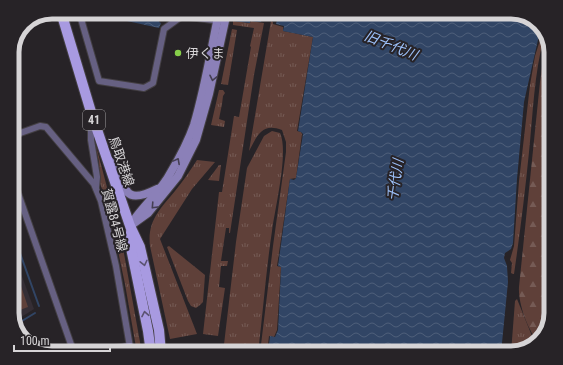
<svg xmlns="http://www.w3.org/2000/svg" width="563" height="365" font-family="'Roboto Condensed','Noto Sans JP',sans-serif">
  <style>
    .built { fill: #352e35 }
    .grass { fill: url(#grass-tufts) }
    .forest { fill: url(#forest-firs) }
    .pitch { fill: #5f4039 }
    .water { fill: url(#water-waves) }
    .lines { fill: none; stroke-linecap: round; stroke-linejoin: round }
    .stream { stroke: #314565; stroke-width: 2 }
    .street-casing { stroke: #433f43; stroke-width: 8 }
    .secondary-casing { stroke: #433f43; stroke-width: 10 }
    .primary-casing { stroke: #433f43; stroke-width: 12 }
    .street { stroke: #666082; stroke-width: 6 }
    .secondary { stroke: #8b80b8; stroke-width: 8 }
    .primary { stroke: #a89ae1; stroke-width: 10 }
    .oneway { stroke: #453f52 }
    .oneway2 { stroke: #5b5371 }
    .poi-dot { fill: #87cf4a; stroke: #272327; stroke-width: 1.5 }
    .labels { text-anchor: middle; stroke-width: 4; stroke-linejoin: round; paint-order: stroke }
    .shield { fill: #272327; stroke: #a29fa2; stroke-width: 1 }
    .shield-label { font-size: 12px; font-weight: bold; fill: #d6d4d6 }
    .poi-label { font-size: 13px; fill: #d6d4d6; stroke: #272327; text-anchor: start }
    .street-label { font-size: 13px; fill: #d6d4d6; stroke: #272327 }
    .water-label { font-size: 14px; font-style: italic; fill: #9cc0f9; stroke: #272327 }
    .rim { fill: none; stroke: #d6d4d6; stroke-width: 5 }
  </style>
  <defs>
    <pattern id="grass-tufts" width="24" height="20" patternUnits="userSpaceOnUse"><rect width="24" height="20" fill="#5f4039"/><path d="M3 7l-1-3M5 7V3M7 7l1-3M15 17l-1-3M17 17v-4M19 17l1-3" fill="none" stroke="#755b55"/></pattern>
    <pattern id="forest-firs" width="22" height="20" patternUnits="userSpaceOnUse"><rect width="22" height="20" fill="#5f4039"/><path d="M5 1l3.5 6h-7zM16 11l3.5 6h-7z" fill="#755b55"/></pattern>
    <pattern id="water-waves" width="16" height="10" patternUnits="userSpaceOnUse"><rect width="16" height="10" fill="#314565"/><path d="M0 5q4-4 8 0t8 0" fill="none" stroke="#4e5f7a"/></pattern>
  </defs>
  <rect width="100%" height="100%" fill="#272327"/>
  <!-- built -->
  <polygon class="built" points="12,249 34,309 15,321 12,316"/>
  <!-- grass -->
  <g class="grass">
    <polygon points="273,12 318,12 316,21 286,15 285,20 271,19"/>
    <polygon points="233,21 250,23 251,21 264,23 254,75 230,233 229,233 229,228 226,228 221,261 228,261 227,266 221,266 219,287 225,288 218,336 203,334 219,192 222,192 234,116 239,117 251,47 250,46 254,28 233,25"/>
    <path d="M271,21l2,1v2l10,3v4l30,6 -16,94 4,1 1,2 -6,44 -6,1 -13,87 4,1 -4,63 -3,7 -5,-1 -2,17h-7l13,-107 13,-94v-10l-4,-12c-20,-8 -25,6 -33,21z"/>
    <polygon points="232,29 237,30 228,85 221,84"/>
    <path d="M542,34l2,3c-10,37 -11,77 -15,115 -4,41 -9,81 -15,122h-1l-2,-1 1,-10 -2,-3 4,-14 5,-65 11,-96 5,-29z"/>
    <polygon points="219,90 223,90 225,93 223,96 222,104 219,119 225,121 224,127 211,125"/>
    <path d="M272,131l8,2c9,19 -5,75 -8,98 -6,40 -9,81 -14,122h-35l13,-111 11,-74 17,-32z"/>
    <polygon points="94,138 123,248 142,353 137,353 125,284 111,218 100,183 99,162"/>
    <path d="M197,160l18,2 -23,27 -32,50 37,95 -27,5 -20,-93c-3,-25 10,-37 25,-55 8,-10 15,-20 22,-31z"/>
    <polygon points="219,165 221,165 219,181 208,180"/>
    <polygon points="169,246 205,275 203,302 200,305 196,308 191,306 188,301 167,247"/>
    <polygon points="517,299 534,341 511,353 515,301"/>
  </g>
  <!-- forest -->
  <path class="forest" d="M546,40l5,9v265l-7,21 -8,5c-9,-13 -18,-37 -17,-53l21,-205z"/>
  <!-- pitch -->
  <polygon class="pitch" points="16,271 28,307 12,313 12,272"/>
  <!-- water -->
  <g class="water">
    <polygon points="86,12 161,12 159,22 161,23 159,28"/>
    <polygon points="235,12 251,13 251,15 262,17 261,22 250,21 250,23 233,21"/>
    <polygon points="318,12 511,12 533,19 540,31 524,102 517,179 513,243 511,249 505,253 504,258 507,266 508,282 501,353 268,353 270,336 275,337 278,330 281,270 281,267 278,266 290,179 294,180 296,178 303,134 301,132 298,131 313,37 283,31 284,26 276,24 277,20 285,20 286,16 316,21"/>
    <polygon points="12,283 21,305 12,308"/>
  </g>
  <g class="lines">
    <!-- stream -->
    <g class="stream">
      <polyline points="12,231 39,306"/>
      <polyline points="17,324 35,313"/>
    </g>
    <defs>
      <g id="street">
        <polyline points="79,12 99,81 144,88 153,83 164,29 182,16 220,21"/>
        <polyline points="91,121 91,140 97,177 96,188"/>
        <polyline points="12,136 40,126 46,127 94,184 101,201 116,266 130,347"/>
        <polyline points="12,176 74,353"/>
      </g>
      <g id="secondary">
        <polyline points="19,34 29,21"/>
        <path d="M109,160c19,23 10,48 48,29"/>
        <path d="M134,220c11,-16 28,-30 37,-48 9,-15 17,-30 23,-47 11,-37 17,-75 25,-113"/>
        <polyline points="130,226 148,213 178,176 196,140 209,94 227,12"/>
        <polyline points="84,353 130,347 130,353"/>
      </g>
      <g id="primary">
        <polyline points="61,12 91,112 130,226 140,247 159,330 161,353"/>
        <polyline points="131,232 131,248 148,331 151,353"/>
      </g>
    </defs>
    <!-- street casing -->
    <use href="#street" class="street-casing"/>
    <!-- secondary casing -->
    <use href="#secondary" class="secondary-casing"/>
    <!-- primary casing -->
    <use href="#primary" class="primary-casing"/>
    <!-- street -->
    <use href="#street" class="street"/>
    <!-- secondary -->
    <use href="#secondary" class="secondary"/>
    <!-- primary -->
    <use href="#primary" class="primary"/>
  </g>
  <!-- one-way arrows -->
  <defs><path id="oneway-chevron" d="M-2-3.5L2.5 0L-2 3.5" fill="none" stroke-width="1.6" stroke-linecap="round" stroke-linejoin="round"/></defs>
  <g class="oneway">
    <use href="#oneway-chevron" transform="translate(213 78) rotate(102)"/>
    <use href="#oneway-chevron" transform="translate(177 161) rotate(-62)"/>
    <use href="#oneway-chevron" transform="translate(154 206) rotate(133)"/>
  </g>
  <g class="oneway2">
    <use href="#oneway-chevron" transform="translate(144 263) rotate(77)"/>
    <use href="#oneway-chevron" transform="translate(145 314) rotate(-101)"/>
  </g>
  <!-- markers -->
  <circle class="poi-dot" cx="178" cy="53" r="4"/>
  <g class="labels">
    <!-- shield labels -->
    <rect class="shield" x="83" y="110" width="22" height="20" rx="3"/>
    <g class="shield-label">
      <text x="94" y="124">41</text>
    </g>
    <!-- poi labels -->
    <g class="poi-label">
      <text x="186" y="58">伊くま</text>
    </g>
    <!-- street labels -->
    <g class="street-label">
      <text transform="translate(122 161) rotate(71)" y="5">鳥取港線</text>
      <text transform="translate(115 220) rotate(75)" y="5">賀露84号線</text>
    </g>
    <!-- water labels -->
    <g class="water-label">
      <text transform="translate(391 45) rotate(22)" y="5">旧千代川</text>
      <text transform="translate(395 180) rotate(-81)" y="5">千代川</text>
    </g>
  </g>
  <!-- crop -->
  <path d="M0 0H563V365H0ZM52 19H511A33 33 0 0 1 544 52V313A33 33 0 0 1 511 346H52A33 33 0 0 1 19 313V52A33 33 0 0 1 52 19Z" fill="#272327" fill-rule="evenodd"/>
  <path class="rim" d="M52 19H511A33 33 0 0 1 544 52V313A33 33 0 0 1 511 346H52A33 33 0 0 1 19 313V52A33 33 0 0 1 52 19Z"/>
  <!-- scale -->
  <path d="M14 345v6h96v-6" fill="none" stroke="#d6d4d6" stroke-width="2"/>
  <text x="20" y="345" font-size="12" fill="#d6d4d6" stroke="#272327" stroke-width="3" paint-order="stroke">100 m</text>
</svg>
